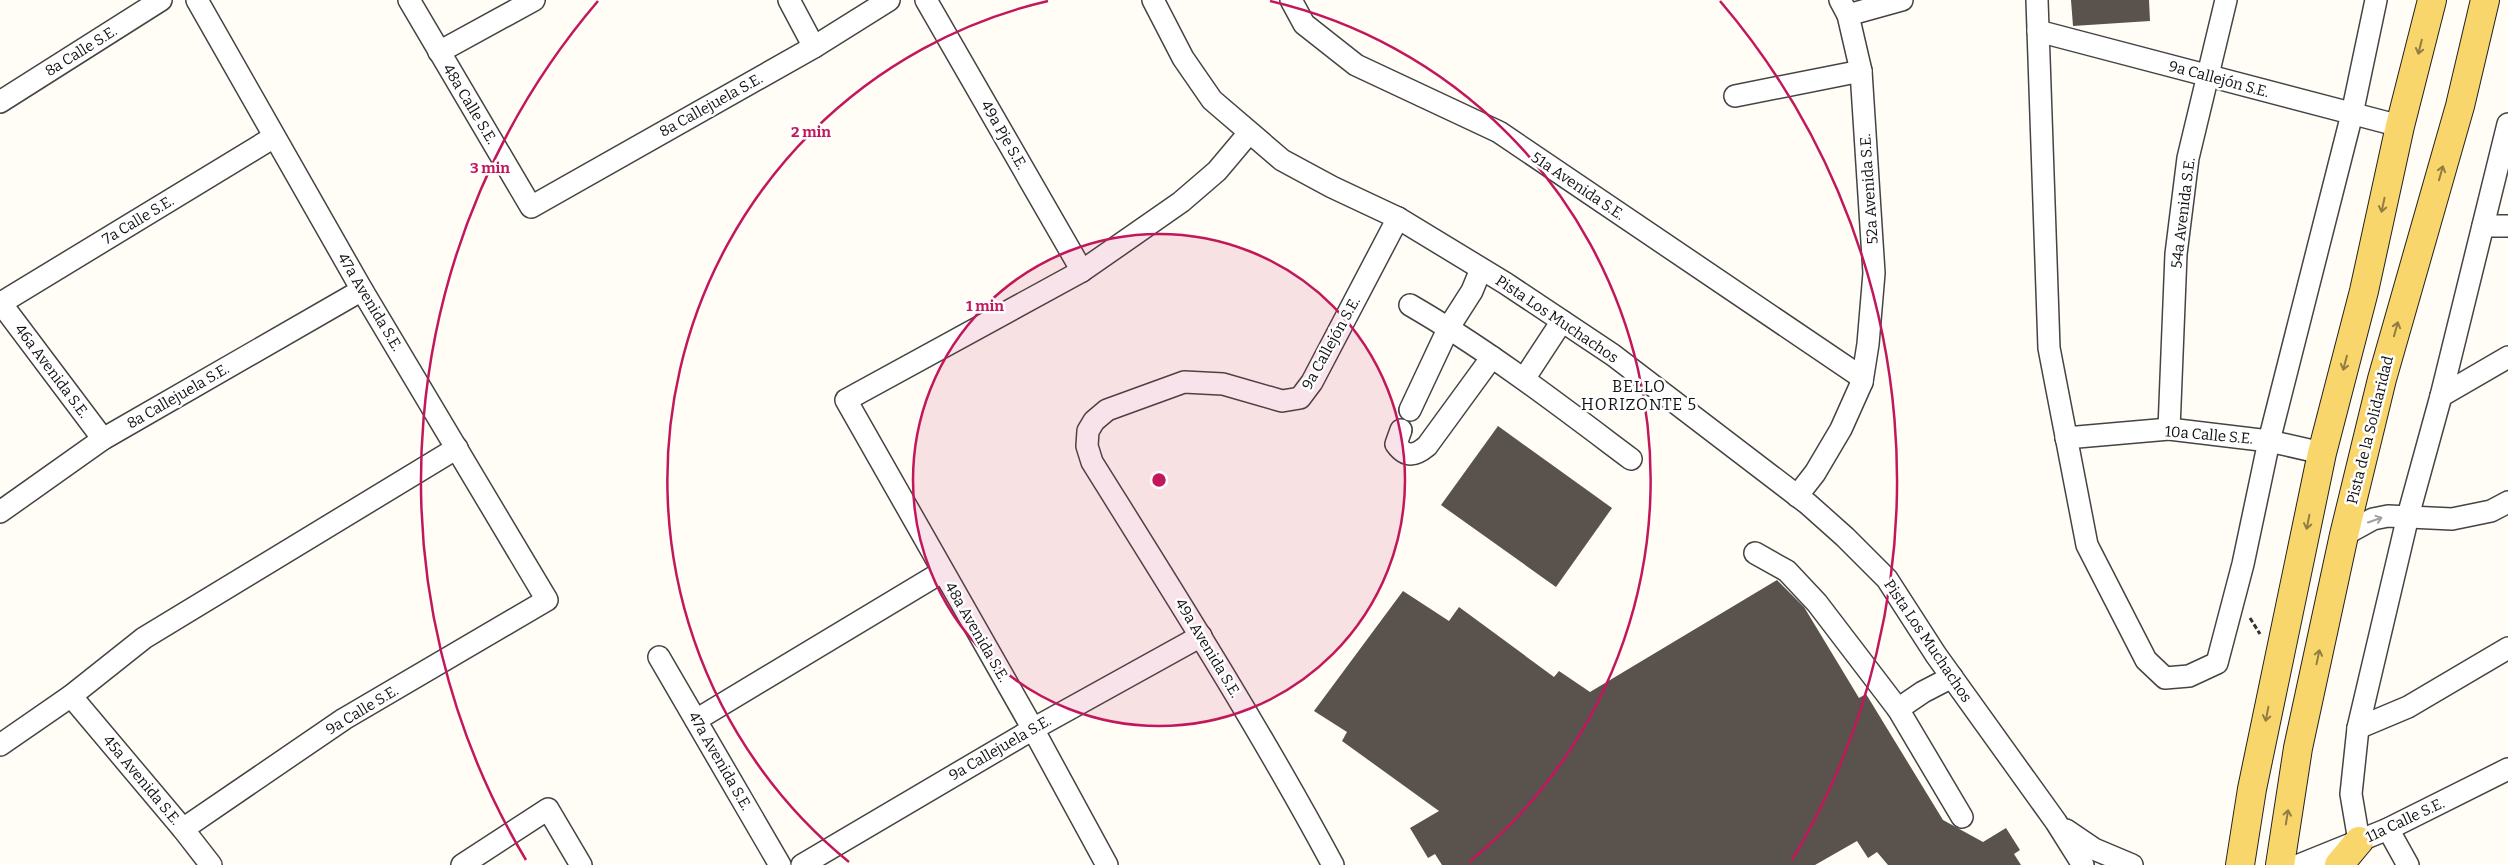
<svg xmlns="http://www.w3.org/2000/svg" width="2508" height="865" font-family="Bitter,serif">
  <style>
    .building { fill: #5a524d }
    .lines { fill: none; stroke-linecap: round; stroke-linejoin: round }
    .minor-casing { stroke: #444; stroke-width: 24 }
    .major-casing { stroke: #222; stroke-width: 30 }
    .path { stroke: #333; stroke-width: 3; stroke-dasharray: 5 2.5; stroke-linecap: butt }
    .minor { stroke: #fff; stroke-width: 21 }
    .major { stroke: #f9d66b; stroke-width: 28 }
    .oneway { stroke: #917d42 }
    .oneway2 { stroke: #a0a0a0 }
    .ring { fill: none; stroke: #c2185b; stroke-width: 2.5 }
    .labels { text-anchor: middle; stroke-width: 5; stroke-linejoin: round; paint-order: stroke }
    .street-label { font-size: 15px; fill: #111; stroke: #fff }
    .neighbourhood-label { font-size: 16px; letter-spacing: 1px; fill: #111; stroke: #fff }
    .centre { fill: #c2185b; stroke: #fff; stroke-width: 2.5 }
    .ring-label { font-size: 15px; text-anchor: middle; font-weight: bold; fill: #c2185b; stroke: #fff; stroke-width: 5; stroke-linejoin: round; paint-order: stroke }
  </style>
  <rect width="100%" height="100%" fill="#fffdf5"/>
  <!-- building -->
  <g class="building">
    <polygon points="2071,0 2149,0 2150,21 2073,26"/>
    <polygon points="1498,426 1612,508 1556,587 1441,505"/>
    <polygon points="1777,580 1804,607 1859,698 1866,694 1943,820 1983,842 2006,828 2020,850 2014,854 2021,865 1888,865 1877,852 1868,858 1857,841 1815,865 1442,865 1435,854 1428,858 1410,828 1439,811 1342,741 1347,732 1314,711 1403,591 1449,621 1459,607 1554,677 1559,671 1590,692"/>
  </g>
  <g class="lines">
    <defs>
      <g id="minor">
        <polyline points="409,0 531,207 814,47 889,0"/>
        <polyline points="789,0 814,47"/>
        <polyline points="926,0 1082,271"/>
        <polyline points="1153,0 1183,58 1212,100 1282,160 1332,187 1398,218 1505,283 1613,355 1808,504 1845,537 1887,579 1936,655 2056,822 2083,865"/>
        <polyline points="1291,0 1304,24 1356,65 1499,132 1861,377 1862,382"/>
        <polyline points="2037,0 2049,348 2087,545 2146,660 2165,678 2189,676 2217,663 2243,564 2269,441 2352,114 2376,0"/>
        <polyline points="1848,15 1902,0"/>
        <polyline points="2038,31 2400,126"/>
        <polyline points="439,52 534,0"/>
        <polyline points="1735,96 1861,71"/>
        <polyline points="0,102 161,0"/>
        <polyline points="2483,226 2508,226"/>
        <polyline points="0,302 103,439"/>
        <polyline points="1,303 274,137"/>
        <path d="M1410,305c78,45 149,100 221,154"/>
        <polyline points="1524,379 1562,321"/>
        <polyline points="2441,396 2508,357"/>
        <polyline points="1410,410 1449,327 1472,291 1481,269"/>
        <polyline points="2169,429 2176,254 2188,158 2226,0"/>
        <path d="M1401,430l-5,14c10,14 19,12 31,2l65,-89"/>
        <polyline points="2066,438 2169,429 2269,441 2322,453"/>
        <polyline points="1797,496 1815,473 1841,429 1862,382 1868,344 1874,273 1861,71 1848,15 1840,0"/>
        <polyline points="0,512 103,439 362,290"/>
        <polyline points="2344,535 2373,519 2388,516 2452,519 2491,511 2508,502"/>
        <polyline points="1755,553 1787,571 1817,603 1898,709 1962,817"/>
        <polyline points="659,657 780,865"/>
        <polyline points="71,696 183,829 211,865"/>
        <polyline points="1898,709 1923,692 1952,677"/>
        <polyline points="696,720 942,572"/>
        <polyline points="2358,728 2408,707 2508,648"/>
        <polyline points="0,745 71,696 144,638 457,448"/>
        <polyline points="183,829 344,719 547,600 362,290 197,0"/>
        <polyline points="2388,829 2408,865"/>
        <polyline points="2066,830 2094,849 2132,865"/>
        <polyline points="2359,841 2351,794 2358,728 2408,516 2441,396 2508,124"/>
        <polyline points="462,865 548,809 581,865"/>
        <polyline points="802,865 1033,729 1201,636"/>
        <polyline points="1107,865 1033,729 846,400 1082,271 1181,202 1217,171 1249,133"/>
        <path d="M1333,865c-74,-138 -158,-270 -241,-403l-5,-16 1,-15 6,-10 13,-11 77,-28 39,2 59,17 18,-3 12,-16 86,-164"/>
        <polyline points="2299,865 2388,829 2508,769"/>
      </g>
      <g id="major">
        <polyline points="2240,865 2252,789 2322,453 2364,291 2400,126 2432,0"/>
        <polyline points="2280,865 2298,748 2344,535 2382,379 2460,106 2485,0"/>
        <polyline points="2339,865 2359,841"/>
      </g>
    </defs>
    <!-- minor casing -->
    <use href="#minor" class="minor-casing"/>
    <!-- major casing -->
    <use href="#major" class="major-casing"/>
    <!-- path -->
    <polyline class="path" points="2250,618 2260,634"/>
    <!-- minor -->
    <use href="#minor" class="minor"/>
    <!-- major -->
    <use href="#major" class="major"/>
  </g>
  <!-- one-way arrows -->
  <defs><path id="oneway-shaft" d="M-6 0H5M1.5-3L5.5 0L1.5 3" fill="none" stroke-width="1.6" stroke-linecap="round" stroke-linejoin="round" transform="scale(1.25)"/></defs>
  <g class="oneway">
    <use href="#oneway-shaft" transform="translate(2420 47) rotate(104)"/>
    <use href="#oneway-shaft" transform="translate(2441 173) rotate(-74)"/>
    <use href="#oneway-shaft" transform="translate(2383 205) rotate(102)"/>
    <use href="#oneway-shaft" transform="translate(2396 329) rotate(-74)"/>
    <use href="#oneway-shaft" transform="translate(2345 363) rotate(105)"/>
    <use href="#oneway-shaft" transform="translate(2308 522) rotate(101)"/>
    <use href="#oneway-shaft" transform="translate(2318 657) rotate(-78)"/>
    <use href="#oneway-shaft" transform="translate(2267 714) rotate(101)"/>
    <use href="#oneway-shaft" transform="translate(2287 817) rotate(-81)"/>
  </g>
  <use class="oneway2" href="#oneway-shaft" transform="translate(2375 520) rotate(-19)"/>
  <!-- distance rings -->
  <circle cx="1159" cy="480" r="246" fill="#c2185b" fill-opacity=".12"/>
  <g class="ring">
    <circle cx="1159" cy="480" r="246"/>
    <path d="M849 862A492 492 0 0 1 1048 1M1270 1A492 492 0 0 1 1469 862"/>
    <path d="M526 860A738 738 0 0 1 598 1M1720 1A738 738 0 0 1 1792 860"/>
  </g>
  <g class="labels">
    <!-- street labels -->
    <g class="street-label">
      <text transform="translate(81 51) rotate(-32)" y="5">8a Calle S.E.</text>
      <text transform="translate(2219 79) rotate(15)" y="5">9a Callejón S.E.</text>
      <text transform="translate(470 104) rotate(59)" y="5">48a Calle S.E.</text>
      <text transform="translate(711 105) rotate(-29)" y="5">8a Callejuela S.E.</text>
      <text transform="translate(1004 135) rotate(60)" y="5">49a Pje S.E.</text>
      <text transform="translate(1578 186) rotate(34)" y="5">51a Avenida S.E.</text>
      <text transform="translate(1869 189) rotate(-94)" y="5">52a Avenida S.E.</text>
      <text transform="translate(2183 213) rotate(-83)" y="5">54a Avenida S.E.</text>
      <text transform="translate(138 220) rotate(-31)" y="5">7a Calle S.E.</text>
      <text transform="translate(370 302) rotate(59)" y="5">47a Avenida S.E.</text>
      <text transform="translate(1557 319) rotate(34)" y="5">Pista Los Muchachos</text>
      <text transform="translate(1331 343) rotate(-61)" y="5">9a Callejón S.E.</text>
      <text transform="translate(52 371) rotate(53)" y="5">46a Avenida S.E.</text>
      <text transform="translate(178 396) rotate(-30)" y="5">8a Callejuela S.E.</text>
      <text transform="translate(2370 430) rotate(-76)" y="5">Pista de la Solidaridad</text>
      <text transform="translate(2209 435) rotate(5)" y="5">10a Calle S.E.</text>
      <text transform="translate(977 632) rotate(60)" y="5">48a Avenida S.E.</text>
      <text transform="translate(1928 641) rotate(56)" y="5">Pista Los Muchachos</text>
      <text transform="translate(1208 648) rotate(59)" y="5">49a Avenida S.E.</text>
      <text transform="translate(362 710) rotate(-31)" y="5">9a Calle S.E.</text>
      <text transform="translate(1000 748) rotate(-30)" y="5">9a Callejuela S.E.</text>
      <text transform="translate(720 761) rotate(60)" y="5">47a Avenida S.E.</text>
      <text transform="translate(142 780) rotate(50)" y="5">45a Avenida S.E.</text>
      <text transform="translate(2405 820) rotate(-25)" y="5">11a Calle S.E.</text>
    </g>
    <!-- neighbourhood labels -->
    <g class="neighbourhood-label">
      <text x="1639" y="392">BELLO<tspan x="1639" dy="18">HORIZONTE 5</tspan></text>
    </g>
  </g>
  <circle cx="1159" cy="480" r="8" class="centre"/>
  <g class="ring-label">
    <text x="811" y="137">2 min</text>
    <text x="490" y="173">3 min</text>
    <text x="985" y="311">1 min</text>
  </g>
</svg>
